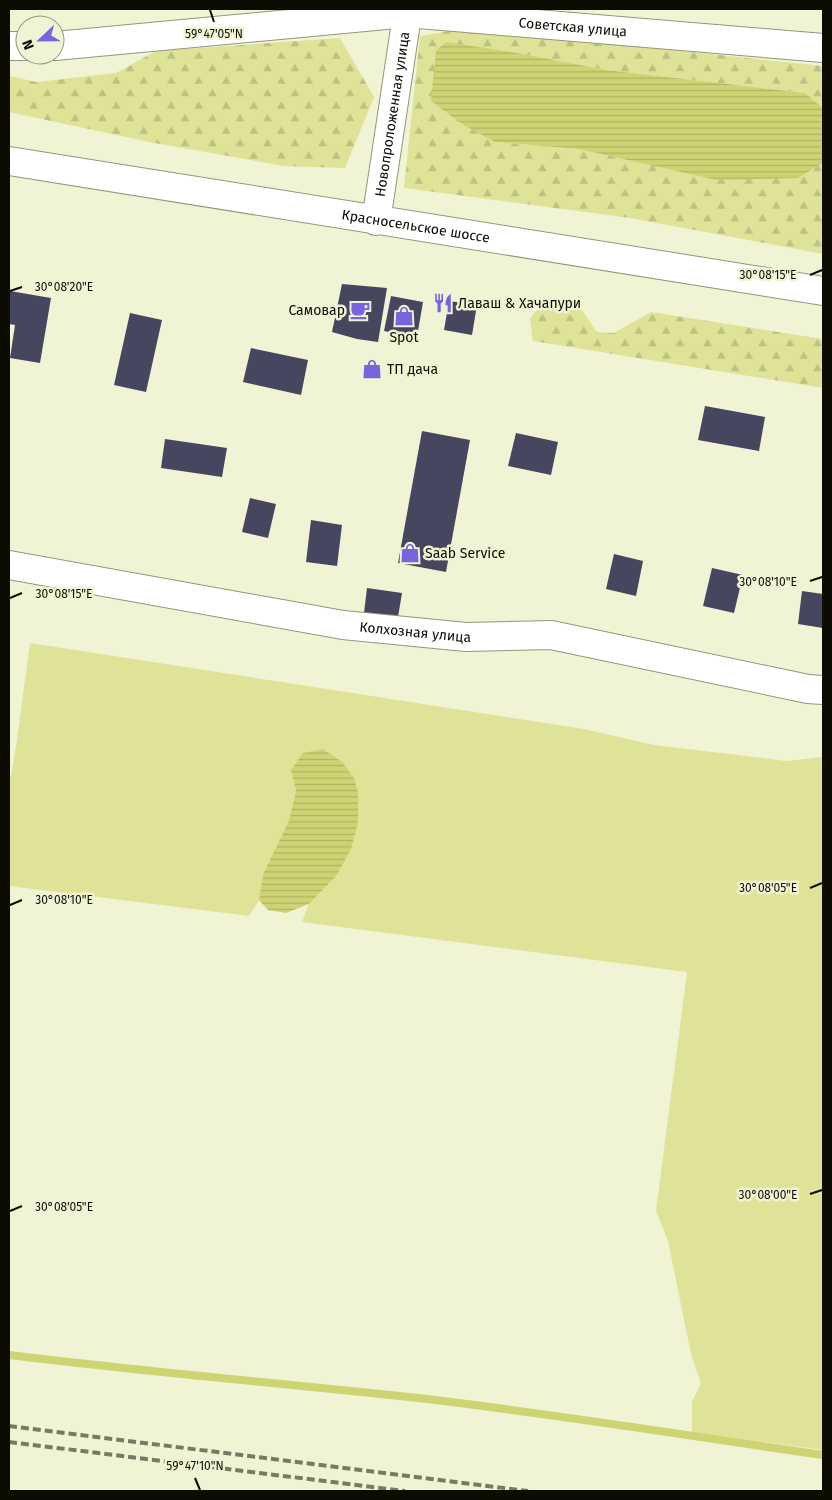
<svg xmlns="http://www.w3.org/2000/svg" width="832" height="1500" font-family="'Fira Sans',sans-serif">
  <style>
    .grass { fill: #dee397 }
    .forest { fill: url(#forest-firs) }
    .water { fill: url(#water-rules) }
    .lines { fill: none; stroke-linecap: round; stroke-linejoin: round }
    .stream { stroke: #ced374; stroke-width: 8 }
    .building { fill: #47465f }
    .minor-casing { stroke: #949679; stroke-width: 30 }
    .trunk-casing { stroke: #949679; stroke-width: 30 }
    .minor { stroke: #fff; stroke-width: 28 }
    .trunk { stroke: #fff; stroke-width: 28 }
    .rail { stroke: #787a66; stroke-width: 4; stroke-dasharray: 8 4; stroke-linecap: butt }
    .ticks { fill: none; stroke: #0c0c03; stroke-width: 2 }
    .labels { text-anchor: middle; stroke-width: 5; stroke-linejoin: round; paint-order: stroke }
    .street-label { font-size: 14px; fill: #0c0c03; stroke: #f1f4d4 }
    .poi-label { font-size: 14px; fill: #0c0c03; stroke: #f1f4d4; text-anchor: start }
    .ticks-label { font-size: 12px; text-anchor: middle; fill: #0c0c03; stroke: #f1f4d4; stroke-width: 5; stroke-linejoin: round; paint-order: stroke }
  </style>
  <defs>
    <pattern id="forest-firs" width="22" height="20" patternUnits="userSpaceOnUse" patternTransform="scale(1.25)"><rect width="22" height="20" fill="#dee397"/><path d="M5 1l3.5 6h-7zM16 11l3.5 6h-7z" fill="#bdc280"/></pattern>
    <pattern id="water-rules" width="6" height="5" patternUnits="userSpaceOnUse" patternTransform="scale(1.25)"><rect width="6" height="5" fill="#ced374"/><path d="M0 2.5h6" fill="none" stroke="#b0b463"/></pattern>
  </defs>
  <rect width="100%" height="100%" fill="#f1f4d4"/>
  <!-- grass -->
  <polygon class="grass" points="30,643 584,729 654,745 786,761 823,757 823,1450 692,1432 692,1401 701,1384 691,1354 668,1241 656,1211 687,972 302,922 309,904 337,875 351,849 291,770 296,791 289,822 263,874 259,900 249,916 9,886 9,786 16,747"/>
  <!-- forest -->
  <g class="forest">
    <polygon points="461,29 618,44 823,66 823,108 805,93 606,70 512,52 446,43 495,142 579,149 798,178 823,163 823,254 630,218 404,188 420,36"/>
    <polygon points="340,38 374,97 345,168 284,166 149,142 9,112 9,76 37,82 116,73 156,51"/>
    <polygon points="542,304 582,310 597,332 614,333 651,312 823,339 823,388 533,341 530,318"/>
  </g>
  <!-- water -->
  <g class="water">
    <polygon points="446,42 512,52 606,70 805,93 823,108 823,163 798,178 717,180 579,149 495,142 462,124 431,101 436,51"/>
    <polygon points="323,749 342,762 354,778 358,792 358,823 351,849 337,875 309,904 286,913 268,910 259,900 263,874 289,821 296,791 291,770 303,753"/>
  </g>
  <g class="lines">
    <!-- stream -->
    <path class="stream" d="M9,1355c139,17 279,29 418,44 133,16 264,37 396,56"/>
  </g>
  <!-- building -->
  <g class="building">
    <polygon points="342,284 387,288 378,342 357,339 332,332"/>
    <polygon points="10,291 51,298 40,363 10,358 15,325 9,324"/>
    <polygon points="391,296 423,302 417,337 384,331"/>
    <polygon points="449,301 477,305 472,335 444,330"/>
    <polygon points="130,313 162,320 146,392 114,385"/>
    <polygon points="251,348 308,360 301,395 243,382"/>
    <polygon points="705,406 765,417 759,451 698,440"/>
    <polygon points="422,431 470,440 446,572 398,563"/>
    <polygon points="516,433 558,442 551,475 508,466"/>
    <polygon points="165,439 227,448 222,477 161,468"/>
    <polygon points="250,498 276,504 268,538 242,532"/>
    <polygon points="311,520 342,525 337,566 306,562"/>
    <polygon points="614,554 643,561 636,596 606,589"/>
    <polygon points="712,568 743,575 734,613 703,606"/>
    <polygon points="367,588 402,593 398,617 364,613"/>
    <polygon points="802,591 823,594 823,628 798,624"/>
  </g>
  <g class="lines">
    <defs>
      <g id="minor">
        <polyline points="9,46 25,46"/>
        <path id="s1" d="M55,46l352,-33 416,35"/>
        <path id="s2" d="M376,221l32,-212"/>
        <path id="s3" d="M9,565l334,60 123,12 85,-2 257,54 15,1"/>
      </g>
      <g id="trunk">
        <path id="s4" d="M9,161l814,130"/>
      </g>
    </defs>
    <!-- minor casing -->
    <use href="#minor" class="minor-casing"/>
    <!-- trunk casing -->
    <use href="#trunk" class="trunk-casing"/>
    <!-- minor -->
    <use href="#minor" class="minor"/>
    <!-- trunk -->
    <use href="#trunk" class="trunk"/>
    <!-- rail -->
    <g class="rail">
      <polyline points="9,1426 528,1491"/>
      <polyline points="9,1442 405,1491"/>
    </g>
  </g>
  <!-- ticks -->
  <path class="ticks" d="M210,10l4,12M810,275l12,-5M10,291l12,-4M810,581l12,-4M10,598l12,-5M810,888l12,-5M10,905l12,-5M810,1194l12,-4M10,1211l12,-5M195,1478l5,12"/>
  <!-- icons -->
  <defs>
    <symbol id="restaurant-bare" viewBox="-9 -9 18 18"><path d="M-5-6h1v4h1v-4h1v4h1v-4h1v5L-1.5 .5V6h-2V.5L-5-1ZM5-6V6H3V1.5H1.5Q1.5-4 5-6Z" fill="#7764df" stroke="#f1f4d4" stroke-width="2.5" paint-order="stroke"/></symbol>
    <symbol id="cafe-bare" viewBox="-9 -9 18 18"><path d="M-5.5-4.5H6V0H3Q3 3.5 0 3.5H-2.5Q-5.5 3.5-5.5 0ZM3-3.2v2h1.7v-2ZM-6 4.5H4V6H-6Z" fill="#7764df" stroke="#f1f4d4" stroke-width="2.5" paint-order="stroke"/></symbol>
    <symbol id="shop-bare" viewBox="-9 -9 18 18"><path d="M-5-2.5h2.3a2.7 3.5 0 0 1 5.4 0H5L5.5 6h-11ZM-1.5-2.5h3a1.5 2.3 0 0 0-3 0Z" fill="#7764df" stroke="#f1f4d4" stroke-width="2.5" paint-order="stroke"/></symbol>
  </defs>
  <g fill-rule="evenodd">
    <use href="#restaurant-bare" x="429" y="289" width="28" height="28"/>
    <use href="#cafe-bare" x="346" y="296" width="28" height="28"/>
    <use href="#shop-bare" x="390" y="302" width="28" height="28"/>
    <use href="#shop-bare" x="358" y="355" width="28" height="28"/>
    <use href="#shop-bare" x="396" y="539" width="28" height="28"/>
  </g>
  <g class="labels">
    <!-- street labels -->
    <g class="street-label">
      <text dy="5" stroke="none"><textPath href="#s1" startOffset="520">Советская улица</textPath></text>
      <text dy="5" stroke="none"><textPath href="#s2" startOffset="108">Новопроложенная улица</textPath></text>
      <text dy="5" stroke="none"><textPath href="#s4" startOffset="412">Красносельское шоссе</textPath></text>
      <text dy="5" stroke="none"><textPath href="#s3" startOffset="412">Колхозная улица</textPath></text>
    </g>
    <!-- poi labels -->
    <g class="poi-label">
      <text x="458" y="308">Лаваш &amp; Хачапури</text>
      <text x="345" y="315" text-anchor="end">Самовар</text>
      <text x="404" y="342" text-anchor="middle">Spot</text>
      <text x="387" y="374">ТП дача</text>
      <text x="425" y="558">Saab Service</text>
    </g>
  </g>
  <g class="ticks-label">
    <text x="214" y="38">59°47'05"N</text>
    <text x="768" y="279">30°08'15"E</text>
    <text x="64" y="291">30°08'20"E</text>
    <text x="768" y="586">30°08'10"E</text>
    <text x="64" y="598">30°08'15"E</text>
    <text x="768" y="892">30°08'05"E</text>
    <text x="64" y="904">30°08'10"E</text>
    <text x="768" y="1199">30°08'00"E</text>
    <text x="64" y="1211">30°08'05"E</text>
    <text x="195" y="1470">59°47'10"N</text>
  </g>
  <!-- border -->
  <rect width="832" height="1500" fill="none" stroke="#0c0c03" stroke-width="20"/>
  <!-- north arrow -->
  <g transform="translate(40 40) rotate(248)"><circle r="24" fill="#f1f4d4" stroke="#959780"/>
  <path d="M0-4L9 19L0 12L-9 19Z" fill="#7764df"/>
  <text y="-8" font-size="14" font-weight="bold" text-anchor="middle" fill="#0c0c03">N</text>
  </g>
</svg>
